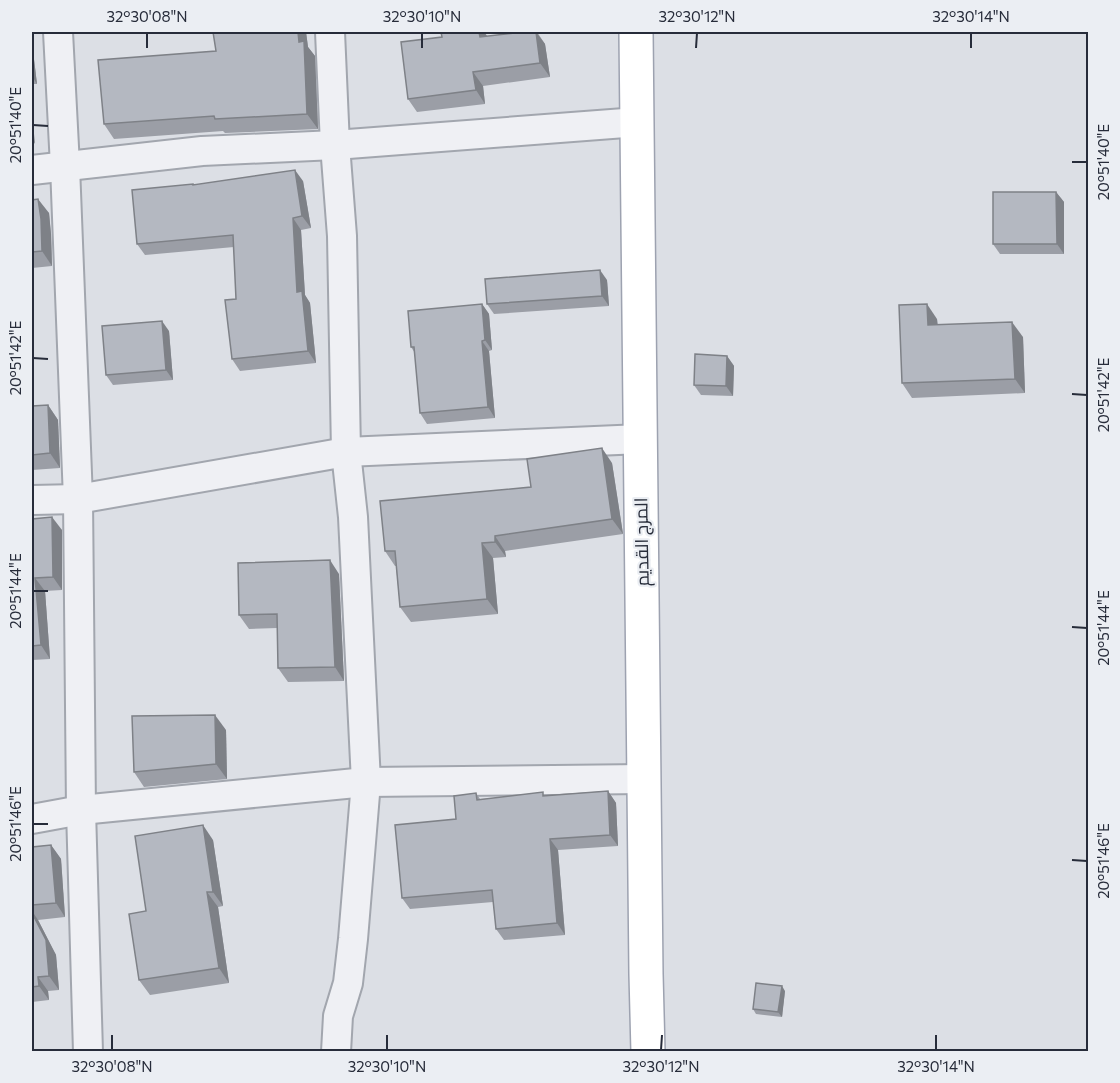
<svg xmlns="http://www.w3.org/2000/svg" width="1120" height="1083" font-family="Commissioner,Cairo,sans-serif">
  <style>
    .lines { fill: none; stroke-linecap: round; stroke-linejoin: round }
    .street-casing { stroke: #a2a6ae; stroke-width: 32 }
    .primary-casing { stroke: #9da2b0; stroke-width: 36 }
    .street { stroke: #eff0f4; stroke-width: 28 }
    .primary { stroke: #fff; stroke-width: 33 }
    .wall { fill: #9b9ea6 }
    .shaded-wall { fill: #7e8187 }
    .building { fill: #b4b8c1; stroke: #7e8187; stroke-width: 1.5 }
    .ticks { fill: none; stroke: #272c3a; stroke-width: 2 }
    .labels { text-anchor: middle; stroke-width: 4.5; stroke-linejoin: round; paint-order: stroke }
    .street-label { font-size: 18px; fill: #272c3a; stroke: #ebeef3 }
    .neatline { fill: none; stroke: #272c3a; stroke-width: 2 }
    .ticks-label { font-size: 15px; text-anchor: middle; fill: #272c3a }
  </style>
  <rect width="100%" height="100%" fill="#dcdfe5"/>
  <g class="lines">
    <defs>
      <g id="street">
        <polyline points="58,32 65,166 78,499 81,810 88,1052"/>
        <polyline points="330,32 335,145 342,236 346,452 353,517 366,782 353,939 348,983 338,1016 336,1052"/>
        <polyline points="32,170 202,151 335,145 638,122"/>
        <polyline points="32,500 78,499 346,452 641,439"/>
        <polyline points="32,819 81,810 366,782 644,779"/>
      </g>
      <polyline id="primary" points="636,32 646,974 648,1052"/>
    </defs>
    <!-- street casing -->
    <use href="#street" class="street-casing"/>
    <!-- primary casing -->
    <use href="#primary" class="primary-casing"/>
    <!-- street -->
    <use href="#street" class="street"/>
    <!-- primary -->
    <use href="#primary" class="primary"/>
  </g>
  <!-- wall -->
  <g class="wall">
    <polygon points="213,32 306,32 308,47 315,56 318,129 225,133 223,131 114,139 104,124 216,51"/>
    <polygon points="524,32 537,32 545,44 550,77 483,86 485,104 417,112 408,99 487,36"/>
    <polygon points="32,43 37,84 32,84"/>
    <polygon points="303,181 311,228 301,230 305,295 310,303 316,363 240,371 232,359 236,299 234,247 145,255 137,244 194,185"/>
    <polygon points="1056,192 1064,202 1064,254 1000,254 993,244"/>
    <polygon points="32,200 49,213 51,234 52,266 32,268"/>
    <polygon points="607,280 609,306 494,314 487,304"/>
    <polygon points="482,304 489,314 492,350 489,351 495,418 427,424 420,413 415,353 411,347"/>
    <polygon points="937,319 938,325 1023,337 1025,393 912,398 902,383"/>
    <polygon points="169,331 173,380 113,385 106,375"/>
    <polygon points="727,356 734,366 733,396 701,395 694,385"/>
    <polygon points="48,405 58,420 60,468 32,470 32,406"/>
    <polygon points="612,463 623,534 505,551 506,557 493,558 498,614 411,622 400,607 396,566 395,566 385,551 531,487"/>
    <polygon points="32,519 62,530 62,590 45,591 50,659 32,660"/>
    <polygon points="339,574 344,681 288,682 278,668 277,628 249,629 239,615"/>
    <polygon points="226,730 227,779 144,787 134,772"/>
    <polygon points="608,791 616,803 618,846 558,850 565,935 504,940 496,929 493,902 410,909 402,898 476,793 480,799"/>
    <polygon points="213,840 223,906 218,907 229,983 150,995 139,980 146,911"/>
    <polygon points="51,845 61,859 65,917 38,920 56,955 59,990 48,991 49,1000 32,1002 32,847"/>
    <polygon points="785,991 782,1017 756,1014 753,1009"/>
  </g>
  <!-- shaded-wall -->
  <g class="shaded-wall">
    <polygon points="298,32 306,32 308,47 315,56 318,129 307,114"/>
    <polygon points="479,32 484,32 488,37 480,37"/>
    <polygon points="536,32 545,44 550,77 540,63"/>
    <polygon points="32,43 37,84 32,76"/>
    <polygon points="473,72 483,86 485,104 476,90"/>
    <polygon points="32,114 35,144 32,139"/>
    <polygon points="295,170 303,181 311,228 302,216"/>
    <polygon points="1056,192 1064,202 1064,254 1057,244"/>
    <polygon points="38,199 49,213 51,234 52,266 42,251"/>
    <polygon points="293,218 301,230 305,295 310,303 316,363 308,351 297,292"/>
    <polygon points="600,270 607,280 609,306 602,296"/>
    <polygon points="482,304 489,314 492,350 485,340"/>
    <polygon points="927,304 937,319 938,340 928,325"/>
    <polygon points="162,321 169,331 173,380 166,370"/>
    <polygon points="1012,322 1023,337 1025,393 1015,379"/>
    <polygon points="482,341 489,351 495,418 488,407"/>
    <polygon points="727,356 734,366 733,396 726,386"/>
    <polygon points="48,405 58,420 60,468 50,453"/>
    <polygon points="602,448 612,463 623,534 612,519"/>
    <polygon points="52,517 62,530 62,590 53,577"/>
    <polygon points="495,536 505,551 506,557 495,542"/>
    <polygon points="482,543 493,558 498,614 487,599"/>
    <polygon points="330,560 339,574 344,681 335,667"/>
    <polygon points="35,578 45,591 50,659 41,645"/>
    <polygon points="215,715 226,730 227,779 216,764"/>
    <polygon points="608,791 616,803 618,846 610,835"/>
    <polygon points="203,825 213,840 223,906 213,892"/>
    <polygon points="550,839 558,850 565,935 557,923"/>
    <polygon points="51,845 61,859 65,917 56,903"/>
    <polygon points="207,892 218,907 229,983 219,968"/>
    <polygon points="32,911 38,920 56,955 59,990 49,976"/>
    <polygon points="38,977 48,991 49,1000 39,986"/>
    <polygon points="782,986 785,991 782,1017 778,1012"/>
  </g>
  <!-- building -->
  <g class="building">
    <polygon points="213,32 298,32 299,42 304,41 307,114 215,119 214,116 104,124 98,60 216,51"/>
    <polygon points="441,32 479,32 480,37 524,32 536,32 540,63 473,72 476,90 408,99 401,42 442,37"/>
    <polygon points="295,170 302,216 293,218 297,292 302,291 308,351 232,359 225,300 236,299 233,235 137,244 132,190 193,184 193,185"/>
    <polygon points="993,192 1056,192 1057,244 993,244"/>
    <polygon points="38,199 41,219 42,251 32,252 32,200"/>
    <polygon points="600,270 602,296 487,304 485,279"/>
    <polygon points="482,304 485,340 482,341 488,407 420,413 414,347 411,347 408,311"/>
    <polygon points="927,304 928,325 1012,322 1015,379 902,383 899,305"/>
    <polygon points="162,321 166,370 106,375 102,326"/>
    <polygon points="695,354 727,356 726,386 694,385"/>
    <polygon points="48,405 50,453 32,455 32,406"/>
    <polygon points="602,448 612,519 495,536 495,542 482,543 487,599 400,607 395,551 385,551 380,501 531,487 527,459"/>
    <polygon points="52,517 53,577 35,578 41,645 32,646 32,519"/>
    <polygon points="330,560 335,667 278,668 277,614 239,615 238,563"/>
    <polygon points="215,715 216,764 134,772 132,716"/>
    <polygon points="608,791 610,835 550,839 557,923 496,929 492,890 402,898 395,825 456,819 454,796 476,793 477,800 543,792 543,796"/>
    <polygon points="203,825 213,892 207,892 219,968 139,980 129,914 146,911 135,836"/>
    <polygon points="51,845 56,903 32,905 32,847"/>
    <polygon points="32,913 46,940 49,976 38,977 39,986 32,987"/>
    <polygon points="756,983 782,986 778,1012 753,1009"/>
  </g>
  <!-- ticks -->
  <path class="ticks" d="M147,48v-15M422,48v-15M696,48l1,-15M971,48v-15M33,125l15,1M1072,162h15M33,358l15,1M1072,394l15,1M33,591h15M1072,627l15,1M33,824h15M1072,860l15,1M112,1050v-15M387,1050v-15M661,1050l1,-15M936,1050v-15"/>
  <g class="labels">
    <!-- street labels -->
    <g class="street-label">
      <text transform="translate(642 542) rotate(-91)" y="6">المرج القديم</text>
    </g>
  </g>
  <!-- border -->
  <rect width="1120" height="1083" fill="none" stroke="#ebeef3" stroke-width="66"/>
  <rect x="33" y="33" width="1054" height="1017" class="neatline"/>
  <g class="ticks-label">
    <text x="147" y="22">32°30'08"N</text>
    <text x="422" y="22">32°30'10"N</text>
    <text x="697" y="22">32°30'12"N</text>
    <text x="971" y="22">32°30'14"N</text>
    <text transform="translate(16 125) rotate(-90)" y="5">20°51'40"E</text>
    <text transform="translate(1104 162) rotate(-90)" y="5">20°51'40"E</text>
    <text transform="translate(16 358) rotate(-90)" y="5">20°51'42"E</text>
    <text transform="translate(1104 395) rotate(-90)" y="5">20°51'42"E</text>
    <text transform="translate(16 591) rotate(-90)" y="5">20°51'44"E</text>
    <text transform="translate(1104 628) rotate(-90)" y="5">20°51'44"E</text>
    <text transform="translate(16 824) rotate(-90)" y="5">20°51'46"E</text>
    <text transform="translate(1104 861) rotate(-90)" y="5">20°51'46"E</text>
    <text x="112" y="1072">32°30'08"N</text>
    <text x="387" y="1072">32°30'10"N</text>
    <text x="661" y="1072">32°30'12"N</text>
    <text x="936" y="1072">32°30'14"N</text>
  </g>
</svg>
